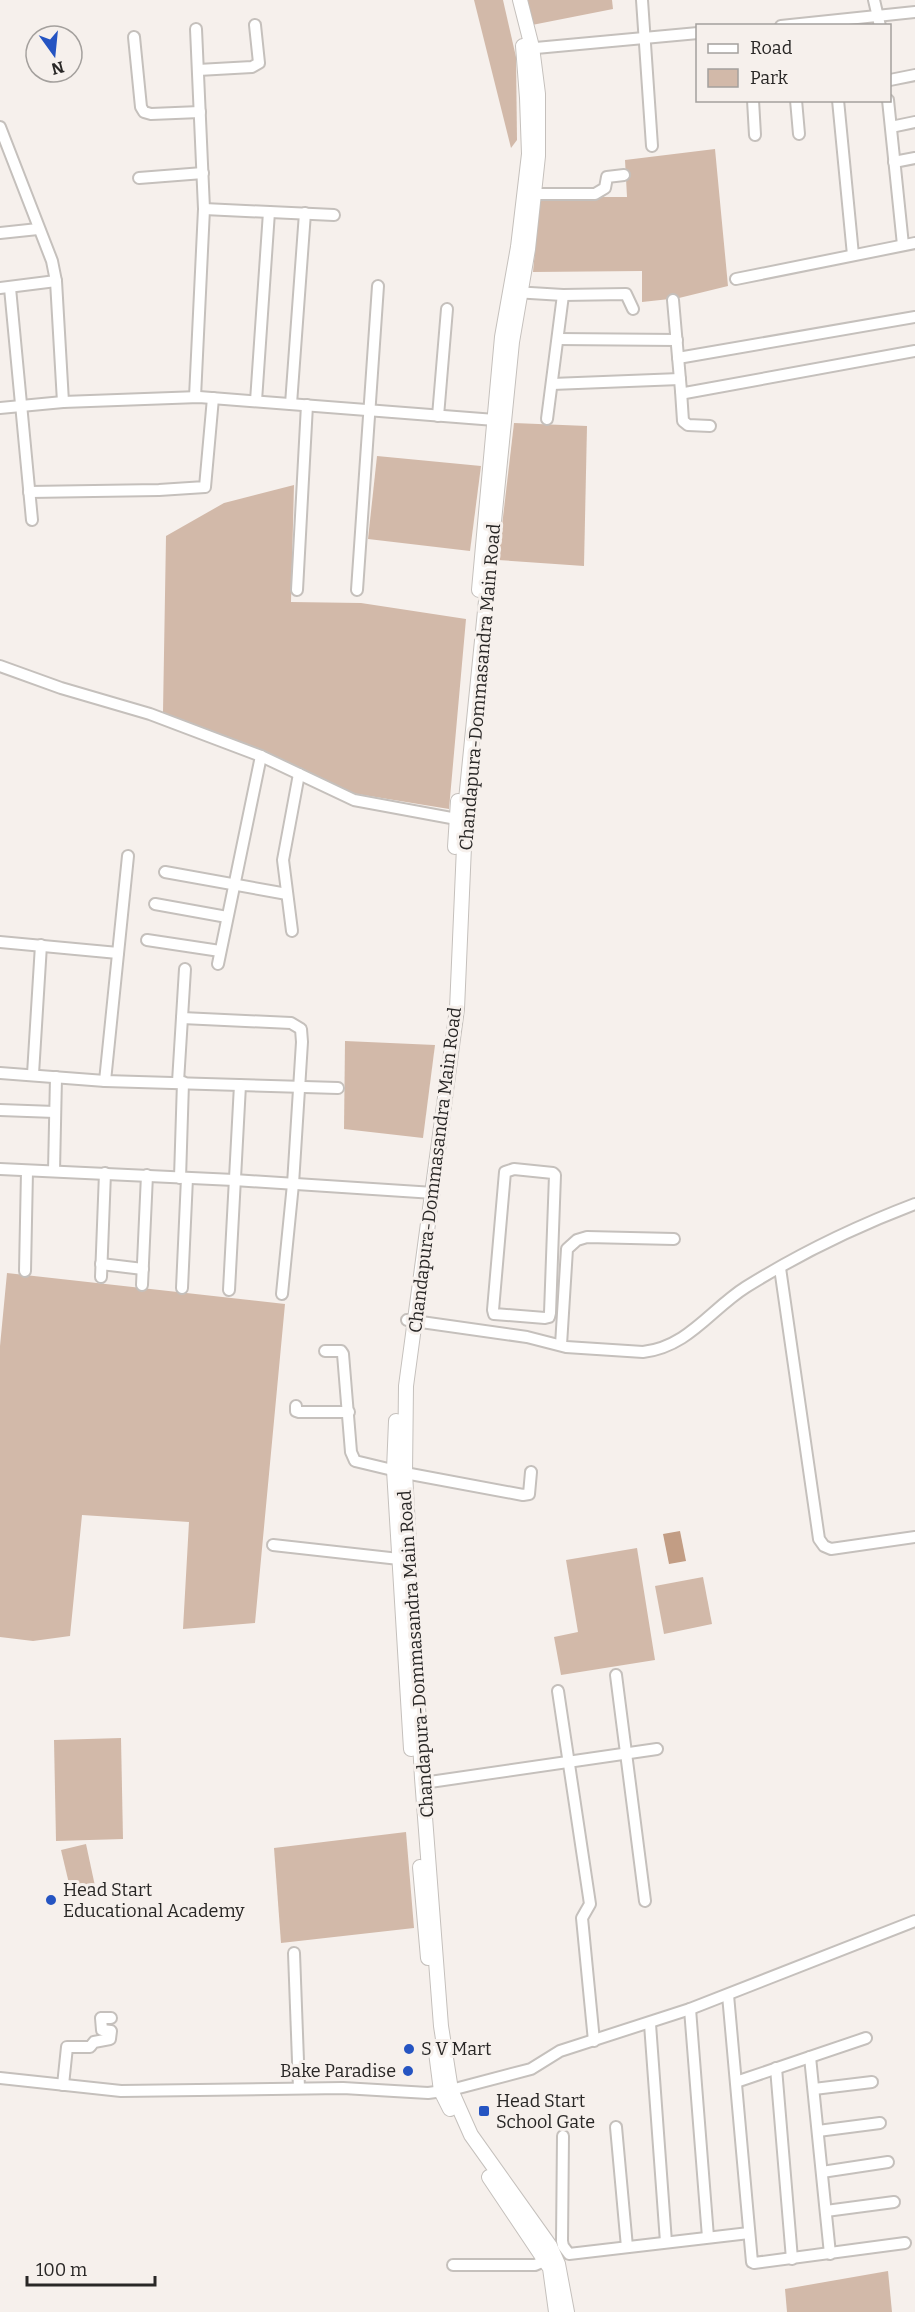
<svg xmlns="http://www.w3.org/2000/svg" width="915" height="2312" font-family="Bitter,serif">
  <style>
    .green { fill: #d2b9a9 }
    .water { fill: #c29d84 }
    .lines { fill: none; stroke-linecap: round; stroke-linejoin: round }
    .minor-casing { stroke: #c5c0bc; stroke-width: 14 }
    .major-casing { stroke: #c5c0bc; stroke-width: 16 }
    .minor { stroke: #fff; stroke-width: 10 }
    .major { stroke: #fff; stroke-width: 14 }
    .poi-dot { fill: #2554c2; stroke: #f6f0ec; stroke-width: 2 }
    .labels { text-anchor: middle; stroke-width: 6; stroke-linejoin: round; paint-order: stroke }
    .street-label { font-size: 18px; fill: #292726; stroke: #f6f0ec }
    .poi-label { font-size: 18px; fill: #292726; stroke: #f6f0ec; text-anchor: start }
  </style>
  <rect width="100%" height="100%" fill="#f6f0ec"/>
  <!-- green -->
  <g class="green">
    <polygon points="474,0 503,0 516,57 517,140 511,148"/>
    <polygon points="526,0 612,0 613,9 532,25"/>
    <polygon points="715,149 728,286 679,298 642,302 642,271 533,272 540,197 627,197 625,160"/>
    <polygon points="514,423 587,426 584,566 498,560"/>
    <polygon points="377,456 481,466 470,551 368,539"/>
    <polygon points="294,485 291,602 361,603 466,619 449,809 351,793 163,712 166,536 224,503"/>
    <polygon points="345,1041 435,1045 423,1138 344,1129"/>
    <polygon points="7,1273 285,1304 255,1623 183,1629 189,1522 82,1515 70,1636 33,1641 0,1637 0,1346"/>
    <polygon points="637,1548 655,1660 561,1675 554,1637 578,1632 566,1560"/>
    <polygon points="703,1577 712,1624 664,1634 655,1586"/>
    <polygon points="121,1738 123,1839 56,1841 54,1740"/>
    <polygon points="406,1832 414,1928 281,1943 274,1848"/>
    <polygon points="86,1844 95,1886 71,1892 61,1850"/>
    <polygon points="888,2271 892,2312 787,2312 785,2289"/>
  </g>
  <!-- water -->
  <polygon class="water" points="680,1531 686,1561 669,1564 663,1534"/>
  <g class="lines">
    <defs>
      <g id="minor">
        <polyline points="642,0 652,146"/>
        <polyline points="874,0 880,26"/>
        <polyline points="781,26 915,12"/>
        <polyline points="134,37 141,107 144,112 151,114 200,112"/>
        <polyline points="525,49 698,33"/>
        <polyline points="198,70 252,67 259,63 255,25"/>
        <polyline points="890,80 915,75"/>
        <polyline points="753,100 755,135"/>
        <polyline points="796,100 799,134"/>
        <polyline points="838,100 853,255"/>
        <polyline points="888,100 903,245"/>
        <polyline points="0,127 52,261 56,281 63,402"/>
        <polyline points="891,127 915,122"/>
        <polyline points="894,162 915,158"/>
        <polyline points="139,178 203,173"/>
        <polyline points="534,194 595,194 605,188 607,177 624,175"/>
        <polyline points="204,209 334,215"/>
        <polyline points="0,233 38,229"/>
        <polyline points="736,279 915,243"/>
        <polyline points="0,288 56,281"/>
        <polyline points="10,288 32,520"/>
        <polyline points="514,292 563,295 626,294 633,309"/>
        <polyline points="673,300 681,391 685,393 915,351"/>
        <polyline points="558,339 677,340"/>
        <polyline points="678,358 915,317"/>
        <polyline points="552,384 680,379"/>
        <polyline points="681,391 683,421 688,425 710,426"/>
        <polyline points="195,397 204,209 196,29"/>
        <polyline points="256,401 269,212"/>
        <polyline points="291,404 305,213"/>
        <polyline points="0,408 63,402 199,397 495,420"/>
        <polyline points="438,416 447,309"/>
        <polyline points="547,419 563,295"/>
        <polyline points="29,492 159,490 205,487 213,398"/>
        <polyline points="297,590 307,405"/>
        <polyline points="357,590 378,286"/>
        <polyline points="0,666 61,688 150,714 261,756 354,800 462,820"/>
        <polyline points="165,872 287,894"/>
        <polyline points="155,904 227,917"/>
        <polyline points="292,931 283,860 299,774"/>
        <polyline points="147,940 220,951"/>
        <polyline points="0,942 118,953"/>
        <polyline points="218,964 261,756"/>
        <polyline points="182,1018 291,1023 301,1029 302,1042 293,1184 282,1294"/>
        <polyline points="0,1073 105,1081 338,1088"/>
        <polyline points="33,1074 41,945"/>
        <polyline points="105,1081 128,856"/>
        <polyline points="178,1082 185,969"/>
        <polyline points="0,1110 55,1112"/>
        <polyline points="0,1169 234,1180 434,1193"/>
        <polygon points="514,1169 553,1173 555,1175 550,1313 549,1317 545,1318 494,1314 493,1310 505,1172"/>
        <polyline points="54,1171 56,1077"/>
        <polyline points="180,1178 183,1082"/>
        <polyline points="101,1264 143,1269"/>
        <polyline points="780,1268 819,1539 824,1546 831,1549 915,1537"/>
        <polyline points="25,1271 27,1171"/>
        <polyline points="101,1277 105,1173"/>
        <polyline points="142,1285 147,1175"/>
        <polyline points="182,1288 187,1178"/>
        <polyline points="229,1290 240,1085"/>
        <path d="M407,1320l120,17 39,10 77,5c45,-5 68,-43 103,-65 53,-33 111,-61 169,-83"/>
        <polyline points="561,1345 567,1249 577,1240 587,1237 674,1239"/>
        <polyline points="325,1351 341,1351 343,1354 351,1452 355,1461 405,1473 523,1495 529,1494 531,1472"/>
        <polyline points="296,1406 296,1411 299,1412 349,1412"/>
        <polyline points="273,1545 399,1559"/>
        <polyline points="616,1675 645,1901"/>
        <polyline points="558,1691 590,1904 582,1918 594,2041"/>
        <polyline points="423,1783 657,1749"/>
        <polyline points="294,1953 299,2088"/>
        <polyline points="728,1995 752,2262 754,2263 905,2243"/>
        <polyline points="690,2009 708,2237"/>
        <polyline points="650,2024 666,2242"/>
        <polyline points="810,2057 830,2254"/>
        <polyline points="776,2068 792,2259"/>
        <polyline points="0,2078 121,2091 343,2088 428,2093 451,2090 531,2069 560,2051 690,2009 915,1921"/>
        <polyline points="736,2082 866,2038"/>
        <polyline points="63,2085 67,2047 90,2047 94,2042 110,2039 111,2031 102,2030 101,2018 111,2018"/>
        <polyline points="814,2089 872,2082"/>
        <polyline points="616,2127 627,2247"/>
        <polyline points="818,2131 880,2123"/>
        <polyline points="563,2136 562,2241 563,2246 569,2254 749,2233"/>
        <polyline points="822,2172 888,2162"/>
        <polyline points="826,2211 894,2202"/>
        <polyline points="453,2265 535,2265 551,2258"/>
      </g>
      <g id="major">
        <polyline points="520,0 532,47 538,94 538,156 528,249 512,342 466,800 457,1009 406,1386 405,1473 422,1778 441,2026 451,2090 471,2135 550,2246 558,2264 567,2312"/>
        <polyline points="479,590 502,337 518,247 529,154 527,98 523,46"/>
        <polyline points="455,847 458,801"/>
        <polyline points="396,1421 394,1470 411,1749"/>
        <polyline points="420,1867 428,1958"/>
        <polyline points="436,2052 441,2091 450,2109"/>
        <polyline points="489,2177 550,2268 556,2312"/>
      </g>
    </defs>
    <!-- minor casing -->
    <use href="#minor" class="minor-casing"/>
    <!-- major casing -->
    <use href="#major" class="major-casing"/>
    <!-- minor -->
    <use href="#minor" class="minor"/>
    <!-- major -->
    <use href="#major" class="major"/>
  </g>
  <!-- markers -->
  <g class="poi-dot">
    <circle cx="51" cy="1900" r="6"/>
    <circle cx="409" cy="2049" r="6"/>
    <circle cx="408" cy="2071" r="6"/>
    <rect x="478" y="2105" width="12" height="12" rx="3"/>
  </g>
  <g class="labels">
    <!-- street labels -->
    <g class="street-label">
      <text transform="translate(480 687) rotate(-85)" y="6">Chandapura-Dommasandra Main Road</text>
      <text transform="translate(435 1170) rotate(-83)" y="6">Chandapura-Dommasandra Main Road</text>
      <text transform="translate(416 1654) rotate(-94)" y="6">Chandapura-Dommasandra Main Road</text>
    </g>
    <!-- poi labels -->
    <g class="poi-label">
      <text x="63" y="1896">Head Start<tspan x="63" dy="21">Educational Academy</tspan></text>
      <text x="421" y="2055">S V Mart</text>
      <text x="396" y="2077" text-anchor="end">Bake Paradise</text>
      <text x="496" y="2107">Head Start<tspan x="496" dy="21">School Gate</tspan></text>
    </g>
  </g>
  <!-- legend -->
  <rect x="696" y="24" width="195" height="78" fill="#f6f0ec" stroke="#a4a09d" stroke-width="1.5"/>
  <rect x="708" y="44" width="30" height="9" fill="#ffffff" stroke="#a4a09d" stroke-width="1.5"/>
  <text x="750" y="54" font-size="18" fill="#292726">Road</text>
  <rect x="708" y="69" width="30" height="18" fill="#d2b9a9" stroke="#a4a09d" stroke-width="1.5"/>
  <text x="750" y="84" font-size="18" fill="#292726">Park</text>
  <!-- north arrow -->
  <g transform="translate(54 54) rotate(165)"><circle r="28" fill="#f6f0ec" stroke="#a4a09d" stroke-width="1.5"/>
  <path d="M0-4.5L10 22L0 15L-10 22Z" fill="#2554c2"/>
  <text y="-9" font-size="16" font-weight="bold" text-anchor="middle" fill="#292726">N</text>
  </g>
  <!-- scale -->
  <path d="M27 2276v9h128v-9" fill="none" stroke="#292726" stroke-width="3"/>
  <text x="36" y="2276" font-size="18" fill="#292726" stroke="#f6f0ec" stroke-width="4.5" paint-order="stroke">100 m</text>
</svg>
